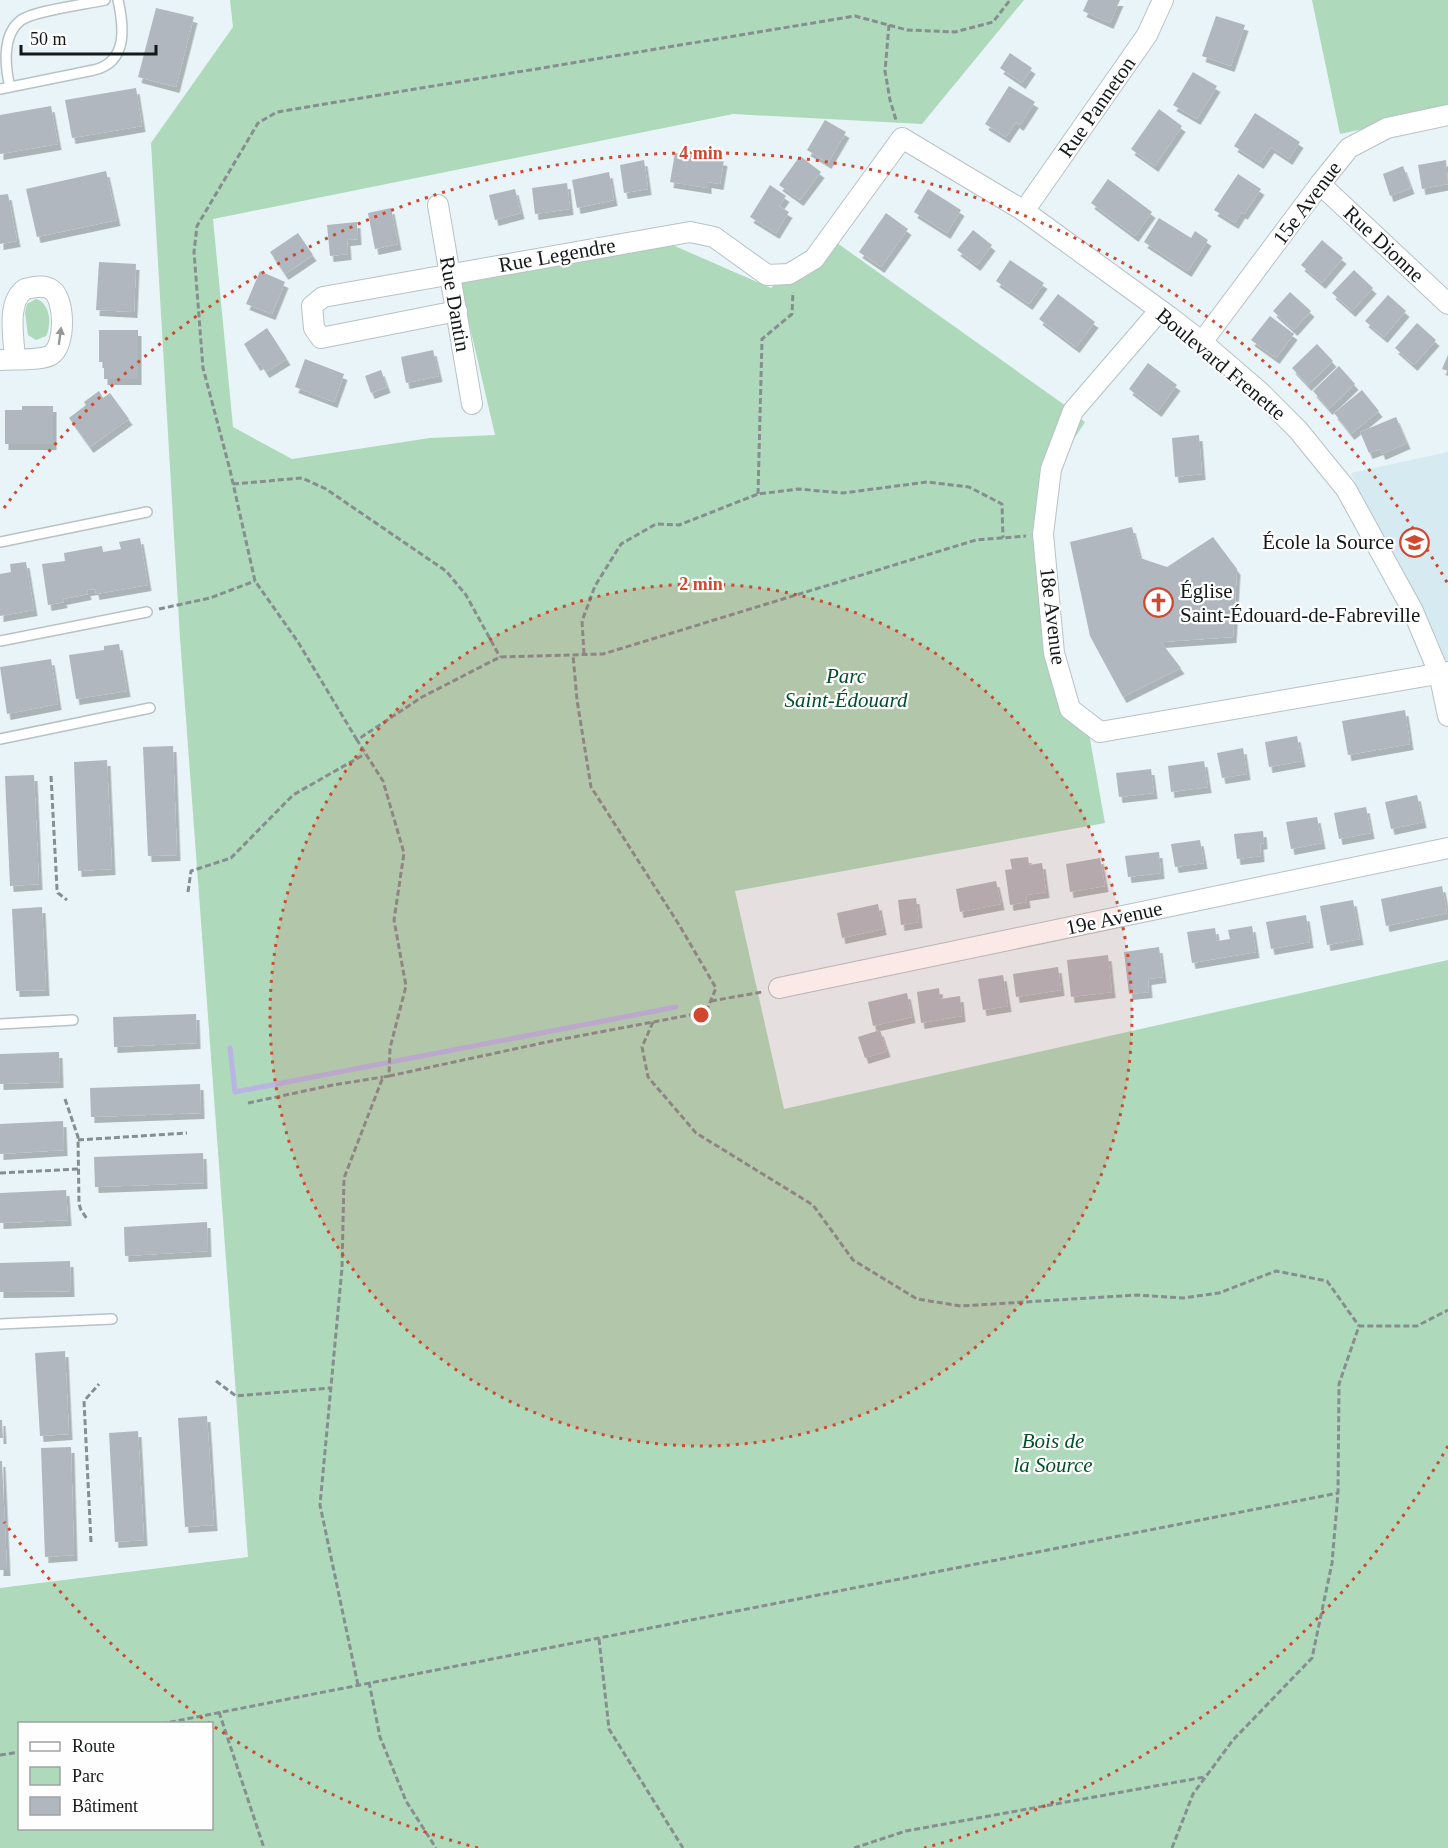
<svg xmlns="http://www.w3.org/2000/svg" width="1448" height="1848" font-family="'Times New Roman',serif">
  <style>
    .built { fill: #d6eaf1 }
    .green { fill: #aed9ba; fill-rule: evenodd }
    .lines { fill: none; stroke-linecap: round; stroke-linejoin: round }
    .stream { stroke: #b9b4e3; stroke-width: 5 }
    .building { fill: #b1b7bf; filter: url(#shadow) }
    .lane-casing { stroke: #b7c2c6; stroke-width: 12 }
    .street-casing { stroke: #b7c2c6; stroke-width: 22 }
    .path { stroke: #868e90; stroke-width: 3; stroke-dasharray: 6 3; stroke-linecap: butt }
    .lane { stroke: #fff; stroke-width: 9 }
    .street { stroke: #fff; stroke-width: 20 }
    .oneway { fill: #959798 }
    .ring { fill: none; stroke: #d2472f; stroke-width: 3; stroke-dasharray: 3 6 }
    .labels { text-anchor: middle; stroke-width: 4.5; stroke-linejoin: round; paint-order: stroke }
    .street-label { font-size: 21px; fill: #141819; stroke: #fefefe }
    .poi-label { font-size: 21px; fill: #141819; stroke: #fefefe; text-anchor: end }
    .park-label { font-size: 21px; font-style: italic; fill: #005129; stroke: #fefefe }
    .centre { fill: #d2472f; stroke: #fefefe; stroke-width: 3 }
    .ring-label { font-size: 18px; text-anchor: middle; font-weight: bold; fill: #d2472f; stroke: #fefefe; stroke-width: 4.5; stroke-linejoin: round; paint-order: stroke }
  </style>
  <defs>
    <filter id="shadow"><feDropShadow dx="3.5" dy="6" stdDeviation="0" flood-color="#0004"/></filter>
  </defs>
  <rect width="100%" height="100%" fill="#e8f4f8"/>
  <!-- built -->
  <polygon class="built" points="1448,452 1448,672 1413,611 1351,473"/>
  <!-- green -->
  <g class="green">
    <path d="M230,0h794l-102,124 -189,-10 -520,105 20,208 59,32 138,-21 65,-3 -29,-125 -5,-34 193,-39 117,51 59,-50 243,173 -1,2 13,9 -28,43 -7,79 8,150 30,34 17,95 -370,68 49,218 664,-149v888h-1448v-260l248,-31 -68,-919 -29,-495 82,-116zM20,1724h192v104h-192z"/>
    <polygon points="1312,0 1448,0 1448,111 1340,134"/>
    <path d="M36,299c14,4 16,25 10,37l-10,4 -8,-5 -3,-22 2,-9z"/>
  </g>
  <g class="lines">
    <!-- stream -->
    <polyline class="stream" points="230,1048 235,1092 676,1007"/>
  </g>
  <!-- building -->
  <g class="building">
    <polygon points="1088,0 1120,0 1110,23 1083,11"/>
    <polygon points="156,8 194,17 176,87 138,77"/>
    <polygon points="1216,16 1245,25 1231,66 1202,56"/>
    <polygon points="1010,53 1032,68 1022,83 1000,68"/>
    <polygon points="1193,72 1217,86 1197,119 1173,105"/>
    <polygon points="1009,86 1035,102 1020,125 1016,122 1006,137 985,124"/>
    <polygon points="136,88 142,126 72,138 65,100"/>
    <polygon points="51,106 58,144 0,154 0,115"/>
    <polygon points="1159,109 1182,126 1155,166 1131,149"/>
    <polygon points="1255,113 1300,142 1289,159 1271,147 1260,163 1234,146"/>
    <polygon points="825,120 846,132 828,163 807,150"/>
    <polygon points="675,153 724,160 720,184 708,182 708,188 670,182"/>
    <polygon points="800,156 821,172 800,200 779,185"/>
    <polygon points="644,160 648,189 624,193 620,165"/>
    <polygon points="1446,160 1448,184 1422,189 1418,165"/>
    <polygon points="1403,166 1411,188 1390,196 1383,174"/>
    <polygon points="106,171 117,220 37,237 26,189"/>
    <polygon points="609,172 614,200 577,208 572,180"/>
    <polygon points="1238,174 1261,189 1244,214 1242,212 1235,223 1214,210"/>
    <polygon points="1108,179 1152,212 1135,236 1091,203"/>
    <polygon points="567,183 570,209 535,214 532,188"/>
    <polygon points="770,185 786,196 779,206 789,212 776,233 750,217"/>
    <polygon points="515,189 521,213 495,220 489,195"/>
    <polygon points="928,189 961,210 947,233 914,212"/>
    <polygon points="8,194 17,241 0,244 0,195"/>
    <polygon points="391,208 398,244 375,249 368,213"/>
    <polygon points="886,213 908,229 881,267 859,252"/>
    <polygon points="1159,218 1191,238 1195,231 1208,240 1188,271 1144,242"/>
    <polygon points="357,222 358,239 347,240 348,254 330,256 327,225"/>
    <polygon points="973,230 992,245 977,265 957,250"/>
    <polygon points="298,233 313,255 285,274 270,252"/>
    <polygon points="1322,240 1343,258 1322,283 1301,265"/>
    <polygon points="1010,260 1044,283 1029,304 996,281"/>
    <polygon points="99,262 136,264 134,312 96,310"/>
    <polygon points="1354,270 1373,288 1352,311 1332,293"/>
    <polygon points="260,271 285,282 272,314 246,304"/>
    <polygon points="1290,292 1311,311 1294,330 1273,311"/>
    <polygon points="1058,294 1095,322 1076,347 1039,319"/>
    <polygon points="1388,295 1406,311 1384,337 1365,321"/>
    <polygon points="1270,316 1294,334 1276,358 1251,340"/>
    <polygon points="1417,323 1436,340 1414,365 1395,348"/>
    <polygon points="267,328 287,359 266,372 260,363 257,365 244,344"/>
    <polygon points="99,330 138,330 138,379 104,379 104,362 99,362"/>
    <polygon points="1317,344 1333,361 1308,385 1292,368"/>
    <polygon points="433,350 439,376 406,383 401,357"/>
    <polygon points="1448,355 1448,371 1442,369"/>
    <polygon points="305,359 344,374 334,402 295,387"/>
    <polygon points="1148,363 1177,385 1158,411 1129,389"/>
    <polygon points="1339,366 1355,384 1329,409 1313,391"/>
    <polygon points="381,370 387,387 371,393 365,376"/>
    <polygon points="1362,390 1379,411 1351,434 1334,413"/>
    <polygon points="99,391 103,398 110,393 129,419 90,447 69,418 86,405 84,402"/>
    <polygon points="22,406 53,406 53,444 5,444 5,410 22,410"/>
    <polygon points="1396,417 1407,443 1382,454 1380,449 1369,453 1360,432"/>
    <polygon points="1199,435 1202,474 1175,477 1172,438"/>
    <polygon points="1132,527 1140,558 1167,567 1213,537 1237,569 1233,637 1161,642 1181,668 1123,697 1090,636 1070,542"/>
    <polygon points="140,538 148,585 96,594 95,589 87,590 88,594 63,599 64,602 48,605 42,564 65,561 64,553 102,546 103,552 121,549 119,542"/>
    <polygon points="26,562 34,610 0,616 0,574 11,572 10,564"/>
    <polygon points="119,644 127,691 76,699 69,655 104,650 104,646"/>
    <polygon points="51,659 58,704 7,714 0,667"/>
    <polygon points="1405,710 1410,744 1348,755 1342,721"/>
    <polygon points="1297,736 1302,761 1269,767 1265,742"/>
    <polygon points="173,746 177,855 148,856 143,747"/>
    <polygon points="1243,748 1247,774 1222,778 1217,753"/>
    <polygon points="107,760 112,869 78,871 74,762"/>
    <polygon points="1204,761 1208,787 1171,792 1168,766"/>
    <polygon points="1151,769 1154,793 1119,797 1116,773"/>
    <polygon points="34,775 39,884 10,886 5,776"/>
    <polygon points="1417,795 1423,822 1391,829 1385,802"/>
    <polygon points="1366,807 1371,833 1339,839 1334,813"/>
    <polygon points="1317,817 1322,843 1291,849 1286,822"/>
    <polygon points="1263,831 1264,843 1260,844 1261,856 1237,859 1234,834"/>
    <polygon points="1200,840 1204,863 1175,867 1171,844"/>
    <polygon points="1159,852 1161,873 1128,877 1125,856"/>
    <polygon points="1028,857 1029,865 1042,863 1046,892 1026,895 1027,902 1010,905 1005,870 1012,869 1010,859"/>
    <polygon points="1100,858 1105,886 1070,892 1066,864"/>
    <polygon points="996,881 1001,904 960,912 956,889"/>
    <polygon points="1442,886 1447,913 1386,926 1381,899"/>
    <polygon points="916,898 919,922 901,925 898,900"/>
    <polygon points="1353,900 1360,939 1327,945 1320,906"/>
    <polygon points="878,904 883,929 842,938 837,913"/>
    <polygon points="42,907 46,990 16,991 12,909"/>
    <polygon points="1306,915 1310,942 1271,949 1266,922"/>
    <polygon points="1252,926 1256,952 1192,963 1187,932 1215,928 1217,941 1230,939 1228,930"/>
    <polygon points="1159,947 1163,977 1148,979 1149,992 1129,994 1124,952"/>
    <polygon points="1108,955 1112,992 1071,997 1067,960"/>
    <polygon points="1058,967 1061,990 1016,997 1013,974"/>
    <polygon points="1003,975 1008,1006 983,1010 978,979"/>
    <polygon points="939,988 940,999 960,996 962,1016 921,1023 917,992"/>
    <polygon points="907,993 912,1017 873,1026 868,1002"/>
    <polygon points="196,1014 197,1043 114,1047 113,1017"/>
    <polygon points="880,1030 887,1051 865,1058 858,1037"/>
    <polygon points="59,1052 60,1082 0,1084 0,1054"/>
    <polygon points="200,1084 201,1113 91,1117 90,1088"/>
    <polygon points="63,1121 64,1150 0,1154 0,1124"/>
    <polygon points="203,1153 204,1183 95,1187 94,1157"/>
    <polygon points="66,1190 68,1220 0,1223 0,1193"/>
    <polygon points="207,1222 208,1251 125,1256 124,1227"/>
    <polygon points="70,1261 71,1291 0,1292 0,1263"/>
    <polygon points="65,1351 69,1434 40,1436 35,1353"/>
    <polygon points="207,1416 214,1525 185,1527 178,1418"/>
    <polygon points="0,1420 2,1420 3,1438 0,1438"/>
    <polygon points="138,1431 144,1540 115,1542 109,1433"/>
    <polygon points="71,1447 74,1555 45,1557 41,1448"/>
    <polygon points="0,1461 2,1461 7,1570 0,1570"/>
  </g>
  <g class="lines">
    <defs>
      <g id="lane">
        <path d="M10,87c-5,-20 -8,-52 10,-66 11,-10 68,-17 85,-21"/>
        <path d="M0,89l94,-19c34,-8 30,-43 24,-70"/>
        <polyline points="0,542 147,512"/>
        <polyline points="0,641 147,612"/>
        <polyline points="0,739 150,708"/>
        <polyline points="0,1024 73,1020"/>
        <polyline points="0,1324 112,1319"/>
      </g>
      <g id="street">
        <polyline points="1320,184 1448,304"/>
        <polyline points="438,205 472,404"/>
        <polyline points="1024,211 1147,35 1163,0"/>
        <polyline points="1160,310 1073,411 1051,469 1043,534 1054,653 1070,709 1100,732 1448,672"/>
        <polyline points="457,311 321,338 314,328 312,306 323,297 690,232 714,237 767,275 789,274 814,259 902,138 1024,211 1167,315 1202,342 1259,391 1298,430 1346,489 1413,611 1439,673 1448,716"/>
        <polyline points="1202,342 1320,184 1349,148 1387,128 1448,115"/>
        <path d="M0,360c13,-1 41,1 51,-5 15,-9 14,-56 1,-65 -8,-6 -18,-3 -27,-1 -19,13 -11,50 -10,70"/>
        <polyline points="779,988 1448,848"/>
      </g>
    </defs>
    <!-- lane casing -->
    <use href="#lane" class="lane-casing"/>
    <!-- street casing -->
    <use href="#street" class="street-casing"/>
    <!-- path -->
    <g class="path">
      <polyline points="889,25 885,71 890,100 896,120"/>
      <polyline points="233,484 302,478 326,489 446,571 466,595 500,657"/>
      <polyline points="758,494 762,339 792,314 793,292"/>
      <polyline points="159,609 210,598 255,581"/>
      <polyline points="584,654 582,621 595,586 621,544 656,524 679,525 758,494 798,489 843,493 927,482 969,487 1002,504 1003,538"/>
      <polyline points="357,740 298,642 255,581 230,470 203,368 194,252 197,226 258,123 277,112 855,16 907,30 955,32 993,22 1010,0"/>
      <polyline points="51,776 57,889 58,893 67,900"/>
      <polyline points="188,892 191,871 231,858 293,795 365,754"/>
      <polyline points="711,1001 762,992"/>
      <polyline points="653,1022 642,1047 648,1077 696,1133 813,1205 853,1260 917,1299 961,1306 1137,1295 1183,1298 1219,1293 1276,1271 1327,1281 1359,1326"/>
      <polyline points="389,1076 547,1042 706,1012 716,988 678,923 591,787 577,700 573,655"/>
      <polyline points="65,1099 78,1137 79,1204 81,1210 87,1219"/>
      <polyline points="248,1103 333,1085 383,1077"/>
      <polyline points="78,1140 187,1133"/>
      <polyline points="0,1173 78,1169"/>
      <polyline points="216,1381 236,1396 330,1388"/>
      <polyline points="91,1542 84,1401 99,1384"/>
      <polyline points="599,1639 609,1729 683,1848"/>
      <polyline points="369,1682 380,1737 406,1801 436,1848"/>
      <polyline points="358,1685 320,1505 342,1268 344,1178 383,1077 389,1076 390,1048 406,986 394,920 404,853 383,781 357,740 422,697 500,657 603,654 976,540 1026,536"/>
      <polyline points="219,1712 264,1848"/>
      <polyline points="161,1724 1338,1493"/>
      <polyline points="0,1755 20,1752"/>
      <polyline points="854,1848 906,1831 1205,1777"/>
      <polyline points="1172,1848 1193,1794 1233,1740 1312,1658 1332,1563 1338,1493 1339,1384 1359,1326 1417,1326 1448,1310"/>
    </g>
    <!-- lane -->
    <use href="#lane" class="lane"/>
    <!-- street -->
    <use href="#street" class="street"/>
  </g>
  <!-- one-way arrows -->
  <defs><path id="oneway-solid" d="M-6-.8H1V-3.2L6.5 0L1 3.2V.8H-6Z" transform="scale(1.5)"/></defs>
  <use class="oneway" href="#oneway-solid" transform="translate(60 336) rotate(-82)"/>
  <!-- distance rings -->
  <circle cx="701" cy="1015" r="431" fill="#d2472f" fill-opacity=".12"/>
  <g class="ring">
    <circle cx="701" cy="1015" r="431"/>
    <path d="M1448 1446A862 862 0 0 1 924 1848M478 1848A862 862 0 0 1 4 1522M4 508A862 862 0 0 1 1448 584"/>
  </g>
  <!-- icons -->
  <defs>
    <symbol id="school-ring" viewBox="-11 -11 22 22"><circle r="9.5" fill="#fefefe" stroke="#d2472f" stroke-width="1.5"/><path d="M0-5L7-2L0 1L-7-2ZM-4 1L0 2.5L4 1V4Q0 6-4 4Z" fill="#d2472f"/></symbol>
    <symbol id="church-ring" viewBox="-11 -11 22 22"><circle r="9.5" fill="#fefefe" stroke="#d2472f" stroke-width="1.5"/><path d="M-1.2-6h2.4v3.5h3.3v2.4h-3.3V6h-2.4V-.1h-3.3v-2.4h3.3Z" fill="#d2472f"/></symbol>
  </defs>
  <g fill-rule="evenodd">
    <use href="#school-ring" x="1398" y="526" width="33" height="33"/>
    <use href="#church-ring" x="1142" y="586" width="33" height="33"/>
  </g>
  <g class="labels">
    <!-- street labels -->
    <g class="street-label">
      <text transform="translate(1097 107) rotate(-55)" y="7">Rue Panneton</text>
      <text transform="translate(1307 203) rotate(-53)" y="7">15e Avenue</text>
      <text transform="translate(1384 244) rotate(43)" y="7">Rue Dionne</text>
      <text transform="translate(557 255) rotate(-10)" y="7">Rue Legendre</text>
      <text transform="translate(455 304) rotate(80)" y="7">Rue Dantin</text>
      <text transform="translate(1221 364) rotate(40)" y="7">Boulevard Frenette</text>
      <text transform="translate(1053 616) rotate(83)" y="7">18e Avenue</text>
      <text transform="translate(1114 918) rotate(-12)" y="7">19e Avenue</text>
    </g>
    <!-- poi labels -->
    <g class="poi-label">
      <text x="1394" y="549">École la Source</text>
      <text x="1180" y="598" text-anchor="start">Église<tspan x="1180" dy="24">Saint-Édouard-de-Fabreville</tspan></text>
    </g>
    <!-- park labels -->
    <g class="park-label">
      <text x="846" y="683">Parc<tspan x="846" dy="24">Saint-Édouard</tspan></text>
      <text x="1053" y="1448">Bois de<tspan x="1053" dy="24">la Source</tspan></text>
    </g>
  </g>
  <circle cx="701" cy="1015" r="9" class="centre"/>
  <g class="ring-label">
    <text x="701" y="159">4 min</text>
    <text x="701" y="590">2 min</text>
  </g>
  <!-- legend -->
  <rect x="18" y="1722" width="195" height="108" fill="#fefefe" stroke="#a0a2a2" stroke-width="1.5"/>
  <rect x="30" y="1742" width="30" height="9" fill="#ffffff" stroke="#a0a2a2" stroke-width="1.5"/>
  <text x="72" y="1752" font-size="18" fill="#141819">Route</text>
  <rect x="30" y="1767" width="30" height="18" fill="#aed9ba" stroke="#a0a2a2" stroke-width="1.5"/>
  <text x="72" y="1782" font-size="18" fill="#141819">Parc</text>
  <rect x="30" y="1797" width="30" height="18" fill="#b1b7bf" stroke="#a0a2a2" stroke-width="1.5"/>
  <text x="72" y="1812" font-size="18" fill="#141819">Bâtiment</text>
  <!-- scale -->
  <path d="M21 45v9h135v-9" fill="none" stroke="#141819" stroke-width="3"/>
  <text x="30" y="45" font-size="18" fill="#141819" stroke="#fefefe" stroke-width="4.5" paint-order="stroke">50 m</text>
</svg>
